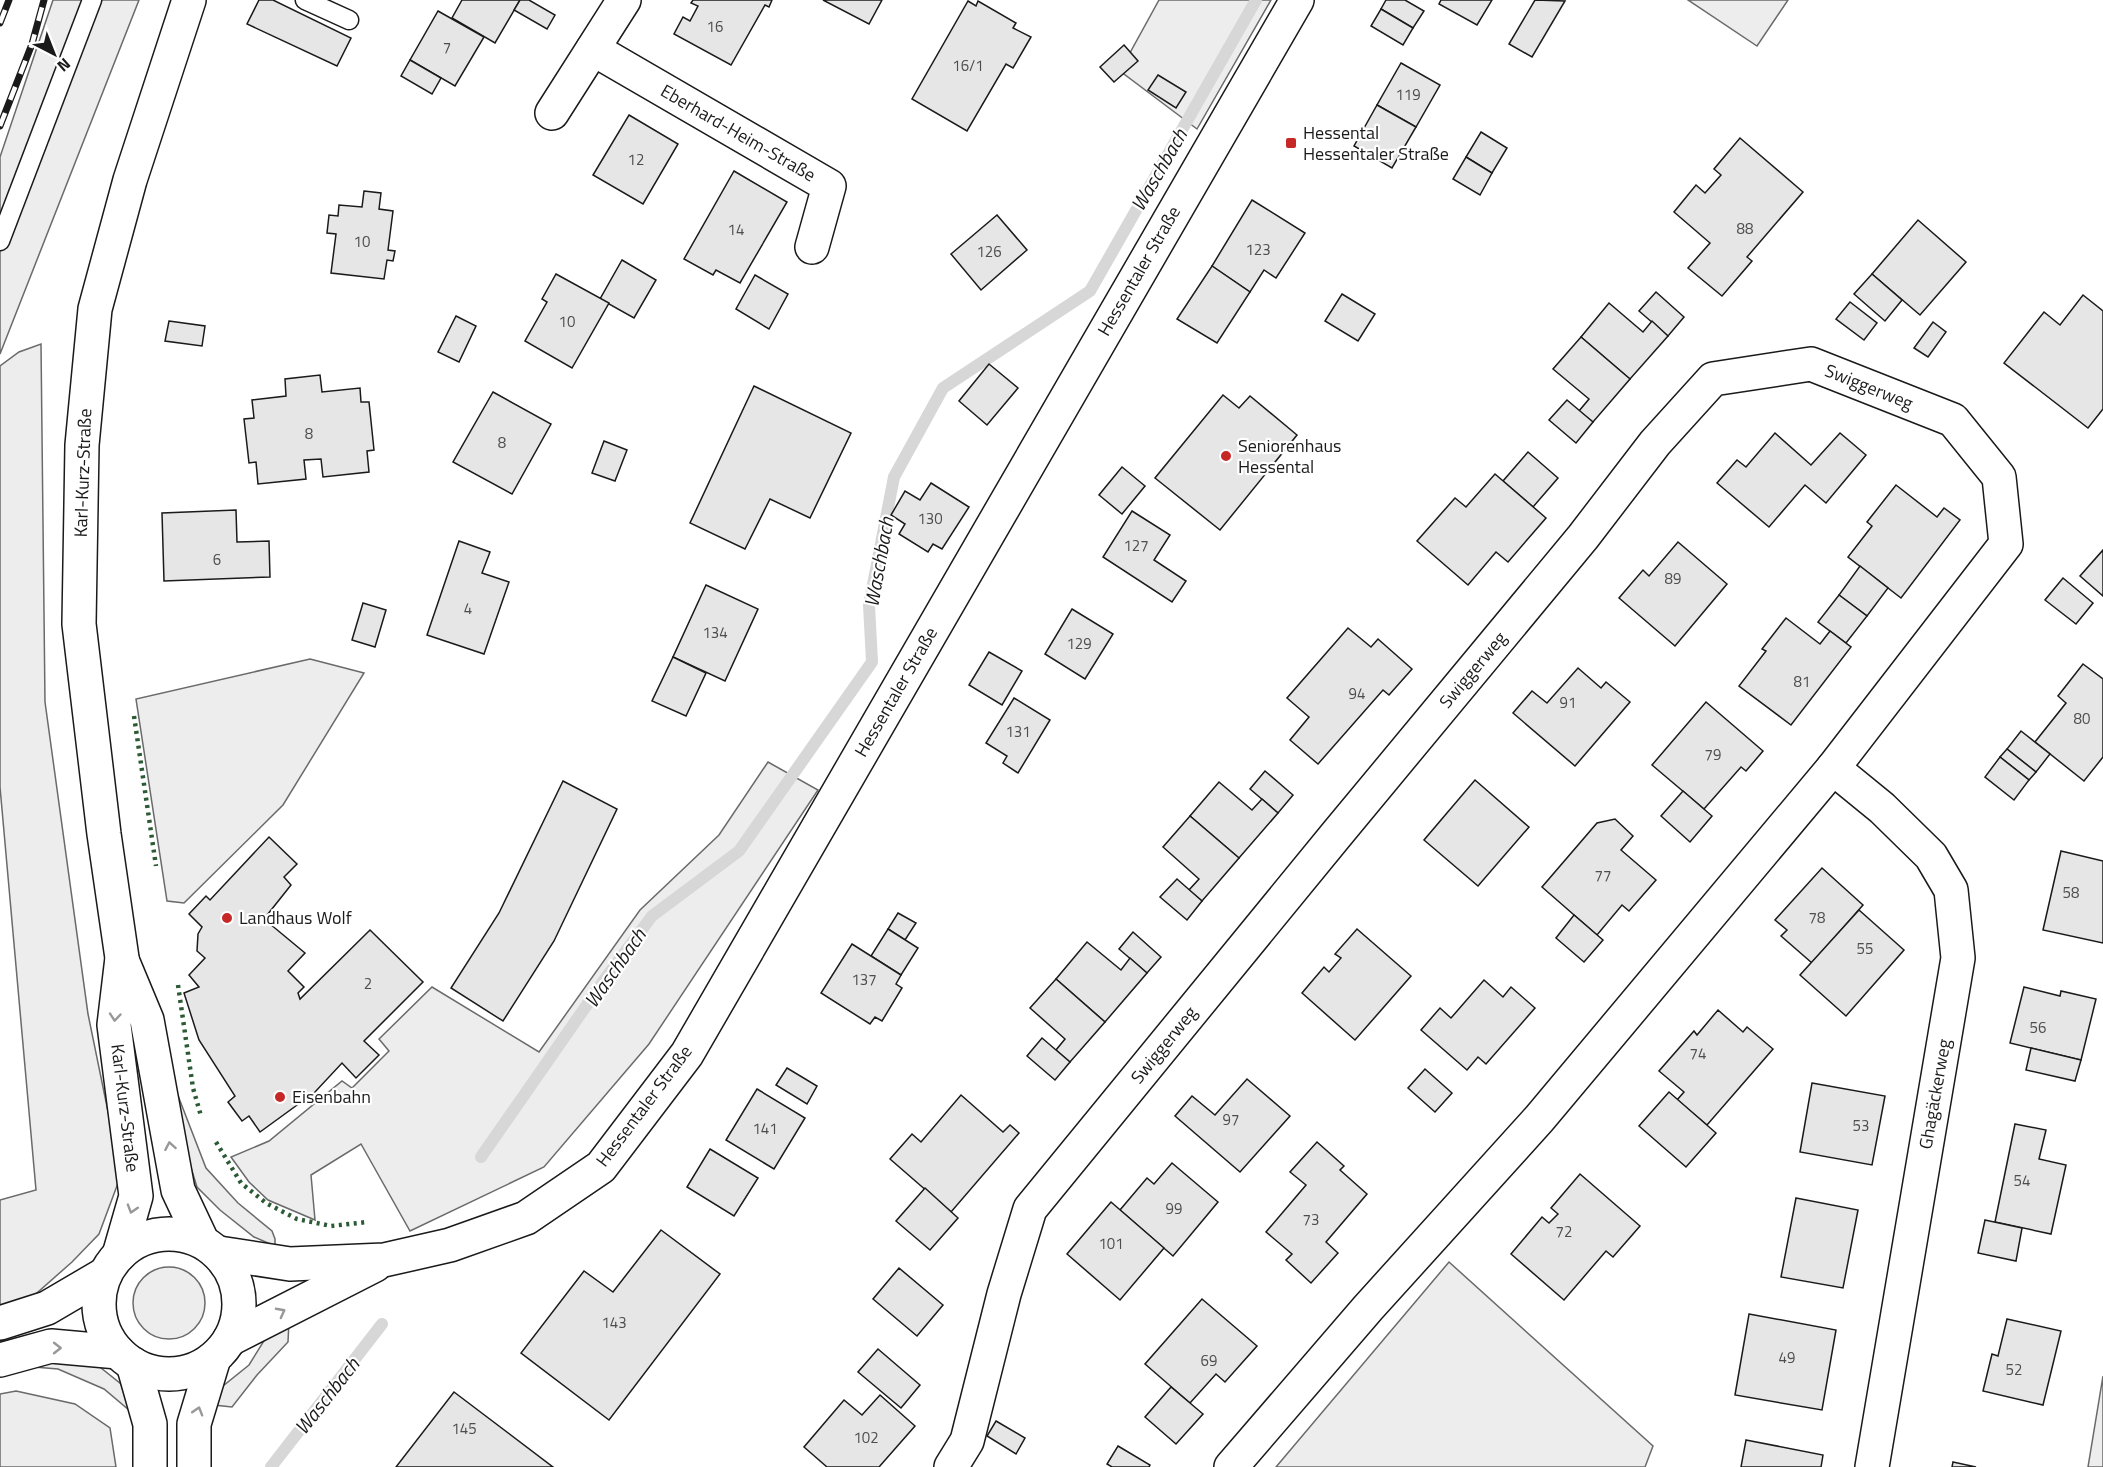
<svg xmlns="http://www.w3.org/2000/svg" width="2103" height="1467" font-family="'Titillium Web',sans-serif">
  <style>
    .built { fill: #ededed; stroke: #6a6a6a; stroke-width: 1.5 }
    .lines { fill: none; stroke-linecap: round; stroke-linejoin: round }
    .stream { stroke: #d7d7d7; stroke-width: 12 }
    .building { fill: #e6e6e6; stroke: #1a1a1a; stroke-width: 1.5 }
    .service-casing { stroke: #1a1a1a; stroke-width: 21 }
    .minor-casing { stroke: #1a1a1a; stroke-width: 36 }
    .tertiary-casing { stroke: #1a1a1a; stroke-width: 36 }
    .secondary-casing { stroke: #1a1a1a; stroke-width: 36 }
    .service { stroke: #fff; stroke-width: 18 }
    .minor { stroke: #fff; stroke-width: 33 }
    .tertiary { stroke: #fff; stroke-width: 33 }
    .secondary { stroke: #fff; stroke-width: 33 }
    .rail-casing { stroke: #1a1a1a; stroke-width: 7 }
    .rail { stroke: #fff; stroke-width: 4.5; stroke-dasharray: 14; stroke-linecap: butt }
    .hedge { stroke: #2b5a34; stroke-width: 4.5; stroke-dasharray: 3 4.5; stroke-linecap: butt }
    .oneway { stroke: #989898 }
    .poi-dot { fill: #c62828; stroke: #fff; stroke-width: 2 }
    .labels { text-anchor: middle; stroke-width: 4.5; stroke-linejoin: round; paint-order: stroke }
    .number-label { font-size: 15px; fill: #4d4d4d }
    .street-label { font-size: 18px; fill: #1a1a1a; stroke: #fff }
    .poi-label { font-size: 18px; fill: #1a1a1a; stroke: #fff; text-anchor: start }
    .water-label { font-size: 20px; font-style: italic; fill: #1a1a1a; stroke: #fff }
  </style>
  <rect width="100%" height="100%" fill="#fff"/>
  <!-- built -->
  <g class="built">
    <polygon points="53,0 139,0 0,354 0,157"/>
    <polygon points="1159,0 1271,0 1197,129 1120,71"/>
    <polygon points="1688,0 1788,0 1757,46"/>
    <polygon points="41,344 45,702 88,1014 121,1175 99,1234 72,1262 30,1299 0,1308 0,1200 36,1190 0,787 0,366 19,352"/>
    <polygon points="310,659 364,673 283,805 184,903 167,901 136,699"/>
    <polygon points="768,762 818,790 649,1044 544,1167 410,1231 361,1144 311,1175 315,1220 268,1200 249,1182 231,1157 269,1141 342,1081 352,1088 389,1051 379,1039 432,987 539,1052 640,910 719,835"/>
    <polygon points="177,1093 206,1168 238,1203 272,1231 275,1239 275,1246 254,1237 220,1210 197,1187 169,1097"/>
    <polygon points="1449,1262 1653,1446 1645,1467 1276,1467"/>
    <circle cx="169" cy="1303" r="36"/>
    <polygon points="289,1321 288,1342 257,1375 232,1407 214,1405 223,1386 249,1365 265,1339"/>
    <polygon points="53,1356 91,1360 121,1384 129,1410 104,1389 58,1369 22,1366"/>
    <polygon points="2103,1376 2103,1467 2088,1467"/>
    <polygon points="16,1391 75,1404 110,1428 116,1467 0,1467 0,1394"/>
  </g>
  <g class="lines">
    <!-- stream -->
    <g class="stream">
      <polyline points="481,1157 607,976 652,916 739,851 872,662 869,605 894,477 943,388 1090,291 1256,0"/>
      <polyline points="271,1467 382,1324"/>
    </g>
  </g>
  <!-- building -->
  <g class="building">
    <polygon points="259,0 273,0 351,38 337,66 247,24"/>
    <polygon points="462,0 520,0 495,43 452,18"/>
    <polygon points="520,0 529,0 555,15 547,29 514,10"/>
    <polygon points="693,0 772,0 769,7 765,5 731,65 674,34 683,17 690,21 698,6 691,3"/>
    <polygon points="823,0 882,0 869,24"/>
    <polygon points="1386,0 1405,0 1424,11 1413,28 1381,9"/>
    <polygon points="1441,0 1492,0 1477,25 1439,4"/>
    <polygon points="1535,0 1565,1 1532,57 1509,44"/>
    <polygon points="968,1 976,6 978,1 1016,23 1013,28 1031,37 1013,68 1006,64 967,131 912,99"/>
    <polygon points="1381,9 1413,28 1403,45 1371,26"/>
    <polygon points="438,11 484,37 455,86 410,60"/>
    <polygon points="1124,45 1138,61 1114,82 1100,67"/>
    <polygon points="410,60 441,78 432,94 401,76"/>
    <polygon points="1401,63 1440,85 1416,127 1377,105"/>
    <polygon points="1158,75 1186,92 1176,108 1148,90"/>
    <polygon points="1377,105 1416,127 1392,168 1354,146"/>
    <polygon points="629,115 678,144 643,204 593,175"/>
    <polygon points="1481,132 1507,148 1492,173 1466,157"/>
    <polygon points="1740,138 1803,192 1747,257 1752,261 1722,296 1688,268 1710,243 1674,212 1696,185 1705,193 1721,175 1714,169"/>
    <polygon points="1466,157 1492,173 1480,195 1453,179"/>
    <polygon points="734,171 787,202 740,283 716,270 713,275 684,259"/>
    <polygon points="364,191 381,193 379,209 393,211 388,250 395,251 393,261 387,260 384,279 331,273 336,234 327,233 329,215 338,216 339,205 362,207"/>
    <polygon points="1252,200 1305,233 1276,278 1264,270 1250,292 1212,266"/>
    <polygon points="997,215 1027,250 981,290 951,254"/>
    <polygon points="1918,220 1966,262 1920,315 1872,274"/>
    <polygon points="622,260 656,280 634,318 600,299"/>
    <polygon points="1212,266 1250,292 1217,343 1177,319"/>
    <polygon points="556,274 609,303 572,368 525,341 547,302 542,299"/>
    <polygon points="1872,274 1902,300 1885,321 1854,294"/>
    <polygon points="755,275 788,294 769,329 736,309"/>
    <polygon points="1656,292 1684,317 1668,336 1639,311"/>
    <polygon points="1342,294 1375,314 1358,341 1325,321"/>
    <polygon points="2083,295 2103,311 2103,409 2088,428 2004,363 2044,312 2060,325"/>
    <polygon points="1850,302 1877,323 1864,340 1836,319"/>
    <polygon points="1609,303 1643,332 1652,321 1668,336 1630,379 1581,337"/>
    <polygon points="456,316 476,326 459,362 438,352"/>
    <polygon points="169,321 205,326 202,346 165,341"/>
    <polygon points="1933,322 1946,332 1928,357 1914,348"/>
    <polygon points="1581,337 1630,379 1593,422 1579,411 1589,399 1553,369"/>
    <polygon points="989,364 1018,388 987,425 959,401"/>
    <polygon points="320,375 322,392 360,388 361,402 369,402 374,450 367,451 369,472 323,477 321,459 304,460 306,479 258,484 256,462 249,463 244,419 254,418 252,400 286,396 285,379"/>
    <polygon points="754,386 851,433 810,518 770,499 745,549 690,523"/>
    <polygon points="493,392 551,424 512,494 453,462"/>
    <polygon points="1223,395 1239,408 1250,396 1297,435 1220,530 1155,478"/>
    <polygon points="1567,400 1593,422 1576,443 1549,420"/>
    <polygon points="1775,433 1811,465 1840,433 1866,455 1826,503 1805,485 1769,527 1717,483 1737,460 1746,467"/>
    <polygon points="604,441 627,450 615,481 592,473"/>
    <polygon points="1528,452 1558,478 1533,507 1503,481"/>
    <polygon points="1122,467 1145,486 1122,514 1099,495"/>
    <polygon points="1495,474 1546,518 1508,562 1496,552 1468,585 1417,541 1455,498 1466,507"/>
    <polygon points="931,483 969,507 942,549 933,544 928,552 899,534 905,524 891,515 905,491 920,500"/>
    <polygon points="1896,485 1937,517 1944,508 1960,520 1901,598 1848,557 1872,526 1867,522"/>
    <polygon points="236,510 237,542 269,541 270,577 164,581 162,513"/>
    <polygon points="1132,511 1170,535 1154,560 1186,581 1172,602 1103,557"/>
    <polygon points="459,541 490,552 482,573 509,582 484,654 427,635"/>
    <polygon points="1678,542 1727,584 1675,646 1619,598 1643,570 1649,576"/>
    <polygon points="2103,550 2103,596 2080,576"/>
    <polygon points="1860,566 1888,588 1867,616 1839,595"/>
    <polygon points="2063,578 2093,603 2076,624 2045,600"/>
    <polygon points="706,585 758,609 725,681 673,657"/>
    <polygon points="1839,595 1867,616 1846,643 1818,622"/>
    <polygon points="363,603 386,610 375,647 352,640"/>
    <polygon points="1072,609 1113,634 1085,679 1045,654"/>
    <polygon points="1786,618 1820,644 1830,631 1851,647 1791,725 1739,686 1766,651 1762,649"/>
    <polygon points="1348,628 1371,647 1378,639 1412,669 1389,695 1383,690 1318,764 1290,740 1309,717 1287,698"/>
    <polygon points="989,652 1022,671 1002,705 969,685"/>
    <polygon points="673,657 706,673 686,716 652,701"/>
    <polygon points="2083,664 2103,679 2103,757 2084,781 2035,742 2066,703 2058,696"/>
    <polygon points="1578,668 1601,688 1606,682 1630,702 1575,766 1513,713 1532,691 1547,703"/>
    <polygon points="1014,698 1050,720 1018,773 1003,763 1007,756 986,743"/>
    <polygon points="1706,702 1763,751 1746,771 1741,767 1704,809 1652,765"/>
    <polygon points="2021,731 2050,754 2036,772 2007,749"/>
    <polygon points="2007,749 2036,772 2029,780 2000,757"/>
    <polygon points="2000,757 2029,780 2014,800 1985,777"/>
    <polygon points="1265,771 1293,795 1278,813 1250,789"/>
    <polygon points="1475,780 1529,827 1478,886 1424,840"/>
    <polygon points="563,781 617,809 554,941 503,1021 451,988 499,913"/>
    <polygon points="1219,782 1252,810 1262,799 1278,813 1239,858 1190,816"/>
    <polygon points="1683,791 1712,816 1690,842 1661,816"/>
    <polygon points="1190,816 1239,858 1202,901 1189,890 1199,879 1163,847"/>
    <polygon points="1615,819 1633,836 1621,850 1656,880 1629,911 1622,905 1597,935 1542,887 1597,823"/>
    <polygon points="269,837 297,864 284,877 291,885 264,919 305,953 288,971 304,987 298,993 300,999 370,930 423,982 364,1041 379,1055 356,1078 342,1063 315,1092 260,1132 249,1116 242,1121 228,1102 235,1096 199,1040 184,993 199,987 189,975 205,958 197,951 198,934 202,927 189,914 206,896 210,900"/>
    <polygon points="2061,851 2103,861 2103,943 2043,930"/>
    <polygon points="1822,868 1863,905 1812,963 1781,936 1787,930 1775,920"/>
    <polygon points="1177,879 1202,901 1187,920 1160,897"/>
    <polygon points="1859,910 1904,950 1846,1016 1800,975"/>
    <polygon points="898,913 916,923 905,940 888,929"/>
    <polygon points="1574,915 1603,940 1584,962 1556,938"/>
    <polygon points="888,929 918,948 901,975 871,956"/>
    <polygon points="1357,929 1411,976 1355,1040 1302,993 1324,967 1329,972 1341,958 1335,954"/>
    <polygon points="1133,932 1161,957 1147,973 1119,949"/>
    <polygon points="1087,942 1121,970 1130,958 1147,973 1105,1022 1056,979"/>
    <polygon points="852,944 901,975 896,984 902,988 882,1021 875,1017 870,1024 821,993"/>
    <polygon points="1056,979 1105,1022 1070,1062 1056,1050 1065,1039 1030,1008"/>
    <polygon points="1484,980 1503,997 1511,987 1535,1008 1486,1064 1478,1057 1467,1070 1421,1030 1440,1008 1451,1018"/>
    <polygon points="2024,987 2060,996 2061,991 2096,999 2081,1060 2010,1043"/>
    <polygon points="1718,1010 1743,1032 1747,1027 1773,1049 1707,1125 1677,1100 1684,1092 1659,1071 1694,1031 1697,1035"/>
    <polygon points="1042,1038 1070,1062 1055,1080 1027,1056"/>
    <polygon points="2031,1048 2081,1060 2075,1081 2026,1070"/>
    <polygon points="787,1068 817,1086 807,1104 776,1085"/>
    <polygon points="1425,1069 1452,1093 1435,1112 1408,1088"/>
    <polygon points="1247,1079 1290,1116 1240,1172 1175,1116 1192,1096 1215,1115"/>
    <polygon points="1812,1083 1885,1096 1872,1165 1800,1152"/>
    <polygon points="757,1089 805,1118 774,1169 726,1140"/>
    <polygon points="1669,1092 1716,1133 1686,1167 1639,1126"/>
    <polygon points="961,1095 1003,1132 1010,1125 1019,1133 951,1212 890,1159 912,1134 921,1142"/>
    <polygon points="2015,1124 2046,1130 2039,1159 2066,1165 2051,1234 1995,1222"/>
    <polygon points="1317,1142 1344,1166 1340,1170 1367,1194 1326,1242 1338,1253 1311,1283 1286,1260 1292,1254 1266,1232 1306,1185 1290,1172"/>
    <polygon points="710,1149 758,1178 734,1216 687,1187"/>
    <polygon points="1172,1163 1218,1202 1173,1256 1120,1210 1147,1178 1154,1184"/>
    <polygon points="1580,1174 1640,1226 1613,1257 1606,1251 1564,1300 1511,1254 1542,1217 1549,1223 1558,1214 1551,1208"/>
    <polygon points="925,1188 958,1218 930,1250 896,1221"/>
    <polygon points="1796,1198 1858,1210 1843,1288 1781,1277"/>
    <polygon points="1111,1202 1164,1248 1120,1300 1067,1254"/>
    <polygon points="1985,1220 2022,1228 2016,1261 1978,1253"/>
    <polygon points="661,1230 720,1274 609,1420 521,1353 584,1271 613,1292"/>
    <polygon points="899,1268 943,1305 917,1336 873,1299"/>
    <polygon points="1202,1299 1257,1346 1225,1382 1216,1374 1190,1403 1145,1364"/>
    <polygon points="1749,1314 1836,1330 1822,1410 1735,1395"/>
    <polygon points="2007,1319 2061,1331 2043,1405 1983,1391 1992,1354 1998,1356"/>
    <polygon points="878,1349 920,1385 901,1408 858,1372"/>
    <polygon points="1171,1387 1203,1414 1176,1444 1145,1417"/>
    <polygon points="454,1392 553,1467 396,1467"/>
    <polygon points="880,1395 915,1426 879,1467 827,1467 804,1447 844,1400 862,1415"/>
    <polygon points="996,1421 1025,1438 1016,1454 987,1436"/>
    <polygon points="1746,1440 1823,1455 1821,1467 1741,1467"/>
    <polygon points="1118,1446 1150,1465 1149,1467 1112,1467 1107,1464"/>
    <polygon points="1953,1462 1976,1467 1952,1467"/>
  </g>
  <g class="lines">
    <defs>
      <g id="service">
        <polyline points="305,0 349,20"/>
        <polyline points="0,241 92,0"/>
      </g>
      <g id="minor">
        <polyline points="593,49 829,186 812,247"/>
        <polyline points="552,113 624,0"/>
        <polyline points="1833,768 1882,808 1931,856 1951,890 1958,958 1872,1467"/>
        <polyline points="951,1467 967,1441 1004,1294 1030,1209 1336,835 1583,537 1655,443 1713,379 1811,364 1953,420 1999,477 2006,544 1833,768 1539,1119 1368,1308 1231,1467"/>
      </g>
      <g id="tertiary">
        <polyline points="0,1323 47,1308 105,1274"/>
        <polyline points="0,1360 51,1346 118,1352"/>
      </g>
      <g id="secondary">
        <polyline points="122,960 147,1020 178,1190 202,1241"/>
        <circle cx="169" cy="1304" r="70"/>
        <polyline points="219,1253 290,1264 384,1260 450,1245 526,1218 601,1167 687,1054 1297,0"/>
        <polyline points="119,1255 136,1196 114,1025 122,958 104,834 79,624 82,445 95,309 130,180 189,0"/>
        <polyline points="230,1339 375,1265"/>
        <polyline points="133,1364 150,1424 150,1467"/>
        <polyline points="194,1467 194,1424 214,1358"/>
      </g>
    </defs>
    <!-- service casing -->
    <use href="#service" class="service-casing"/>
    <!-- minor casing -->
    <use href="#minor" class="minor-casing"/>
    <!-- tertiary casing -->
    <use href="#tertiary" class="tertiary-casing"/>
    <!-- secondary casing -->
    <use href="#secondary" class="secondary-casing"/>
    <!-- service -->
    <use href="#service" class="service"/>
    <!-- minor -->
    <use href="#minor" class="minor"/>
    <!-- tertiary -->
    <use href="#tertiary" class="tertiary"/>
    <!-- secondary -->
    <use href="#secondary" class="secondary"/>
    <defs>
      <g id="rail">
        <polyline points="0,23 9,0"/>
        <polyline points="0,126 32,44 44,0"/>
      </g>
    </defs>
    <!-- rail casing -->
    <use href="#rail" class="rail-casing"/>
    <!-- rail -->
    <use href="#rail" class="rail"/>
    <!-- hedge -->
    <g class="hedge">
      <polyline points="134,716 156,866"/>
      <polyline points="178,985 193,1088 201,1116"/>
      <polyline points="216,1142 241,1183 266,1203 297,1219 331,1226 367,1222"/>
    </g>
  </g>
  <!-- one-way arrows -->
  <defs><path id="oneway-chevron" d="M-2-3.5L2.5 0L-2 3.5" fill="none" stroke-width="1.6" stroke-linecap="round" stroke-linejoin="round" transform="scale(1.5)"/></defs>
  <g class="oneway">
    <use href="#oneway-chevron" transform="translate(115 1017) rotate(95)"/>
    <use href="#oneway-chevron" transform="translate(170 1146) rotate(-100)"/>
    <use href="#oneway-chevron" transform="translate(132 1209) rotate(107)"/>
    <use href="#oneway-chevron" transform="translate(281 1312) rotate(-28)"/>
    <use href="#oneway-chevron" transform="translate(57 1348)"/>
    <use href="#oneway-chevron" transform="translate(198 1411) rotate(-73)"/>
  </g>
  <!-- markers -->
  <g class="poi-dot">
    <rect x="1285" y="137" width="12" height="12" rx="3"/>
    <circle cx="1226" cy="456" r="6"/>
    <circle cx="227" cy="918" r="6"/>
    <circle cx="280" cy="1097" r="6"/>
  </g>
  <g class="labels">
    <!-- number labels -->
    <g class="number-label">
      <text x="715" y="32">16</text>
      <text x="447" y="53">7</text>
      <text x="968" y="71">16/1</text>
      <text x="1408" y="100">119</text>
      <text x="636" y="165">12</text>
      <text x="1745" y="234">88</text>
      <text x="736" y="235">14</text>
      <text x="362" y="247">10</text>
      <text x="1258" y="255">123</text>
      <text x="989" y="257">126</text>
      <text x="567" y="327">10</text>
      <text x="309" y="439">8</text>
      <text x="502" y="448">8</text>
      <text x="930" y="524">130</text>
      <text x="1136" y="551">127</text>
      <text x="217" y="565">6</text>
      <text x="1673" y="584">89</text>
      <text x="468" y="614">4</text>
      <text x="715" y="638">134</text>
      <text x="1079" y="649">129</text>
      <text x="1802" y="687">81</text>
      <text x="1357" y="699">94</text>
      <text x="1568" y="708">91</text>
      <text x="2082" y="724">80</text>
      <text x="1018" y="737">131</text>
      <text x="1713" y="760">79</text>
      <text x="1603" y="881">77</text>
      <text x="2071" y="898">58</text>
      <text x="1817" y="923">78</text>
      <text x="1865" y="954">55</text>
      <text x="864" y="985">137</text>
      <text x="368" y="989">2</text>
      <text x="2038" y="1033">56</text>
      <text x="1698" y="1059">74</text>
      <text x="1231" y="1125">97</text>
      <text x="1861" y="1131">53</text>
      <text x="765" y="1134">141</text>
      <text x="2022" y="1186">54</text>
      <text x="1174" y="1214">99</text>
      <text x="1311" y="1225">73</text>
      <text x="1564" y="1237">72</text>
      <text x="1111" y="1249">101</text>
      <text x="614" y="1328">143</text>
      <text x="1787" y="1363">49</text>
      <text x="1209" y="1366">69</text>
      <text x="2014" y="1375">52</text>
      <text x="464" y="1434">145</text>
      <text x="866" y="1443">102</text>
    </g>
    <!-- street labels -->
    <g class="street-label">
      <text transform="translate(738 133) rotate(30)" y="6">Eberhard-Heim-Straße</text>
      <text transform="translate(1139 271) rotate(-60)" y="6">Hessentaler Straße</text>
      <text transform="translate(1869 387) rotate(22)" y="6">Swiggerweg</text>
      <text transform="translate(83 473) rotate(-88)" y="6">Karl-Kurz-Straße</text>
      <text transform="translate(1473 670) rotate(-50)" y="6">Swiggerweg</text>
      <text transform="translate(896 692) rotate(-60)" y="6">Hessentaler Straße</text>
      <text transform="translate(1164 1045) rotate(-51)" y="6">Swiggerweg</text>
      <text transform="translate(1935 1094) rotate(-80)" y="6">Ghagäckerweg</text>
      <text transform="translate(644 1106) rotate(-53)" y="6">Hessentaler Straße</text>
      <text transform="translate(125 1108) rotate(83)" y="6">Karl-Kurz-Straße</text>
    </g>
    <!-- poi labels -->
    <g class="poi-label">
      <text x="1303" y="139">Hessental<tspan x="1303" dy="21">Hessentaler Straße</tspan></text>
      <text x="1238" y="452">Seniorenhaus<tspan x="1238" dy="21">Hessental</tspan></text>
      <text x="239" y="924">Landhaus Wolf</text>
      <text x="292" y="1103">Eisenbahn</text>
    </g>
    <!-- water labels -->
    <g class="water-label">
      <text transform="translate(1159 170) rotate(-60)" y="7">Waschbach</text>
      <text transform="translate(879 562) rotate(-80)" y="7">Waschbach</text>
      <text transform="translate(615 968) rotate(-55)" y="7">Waschbach</text>
      <text transform="translate(327 1396) rotate(-52)" y="7">Waschbach</text>
    </g>
  </g>
  <!-- north arrow -->
  <g transform="translate(54 54) rotate(138)" stroke="#ffffff" stroke-width="4.5" paint-order="stroke">
  <path d="M0-4.5L10 22L0 15L-10 22Z" fill="#1a1a1a"/>
  <text y="-9" font-size="16" font-weight="bold" text-anchor="middle" fill="#1a1a1a">N</text>
  </g>
</svg>
